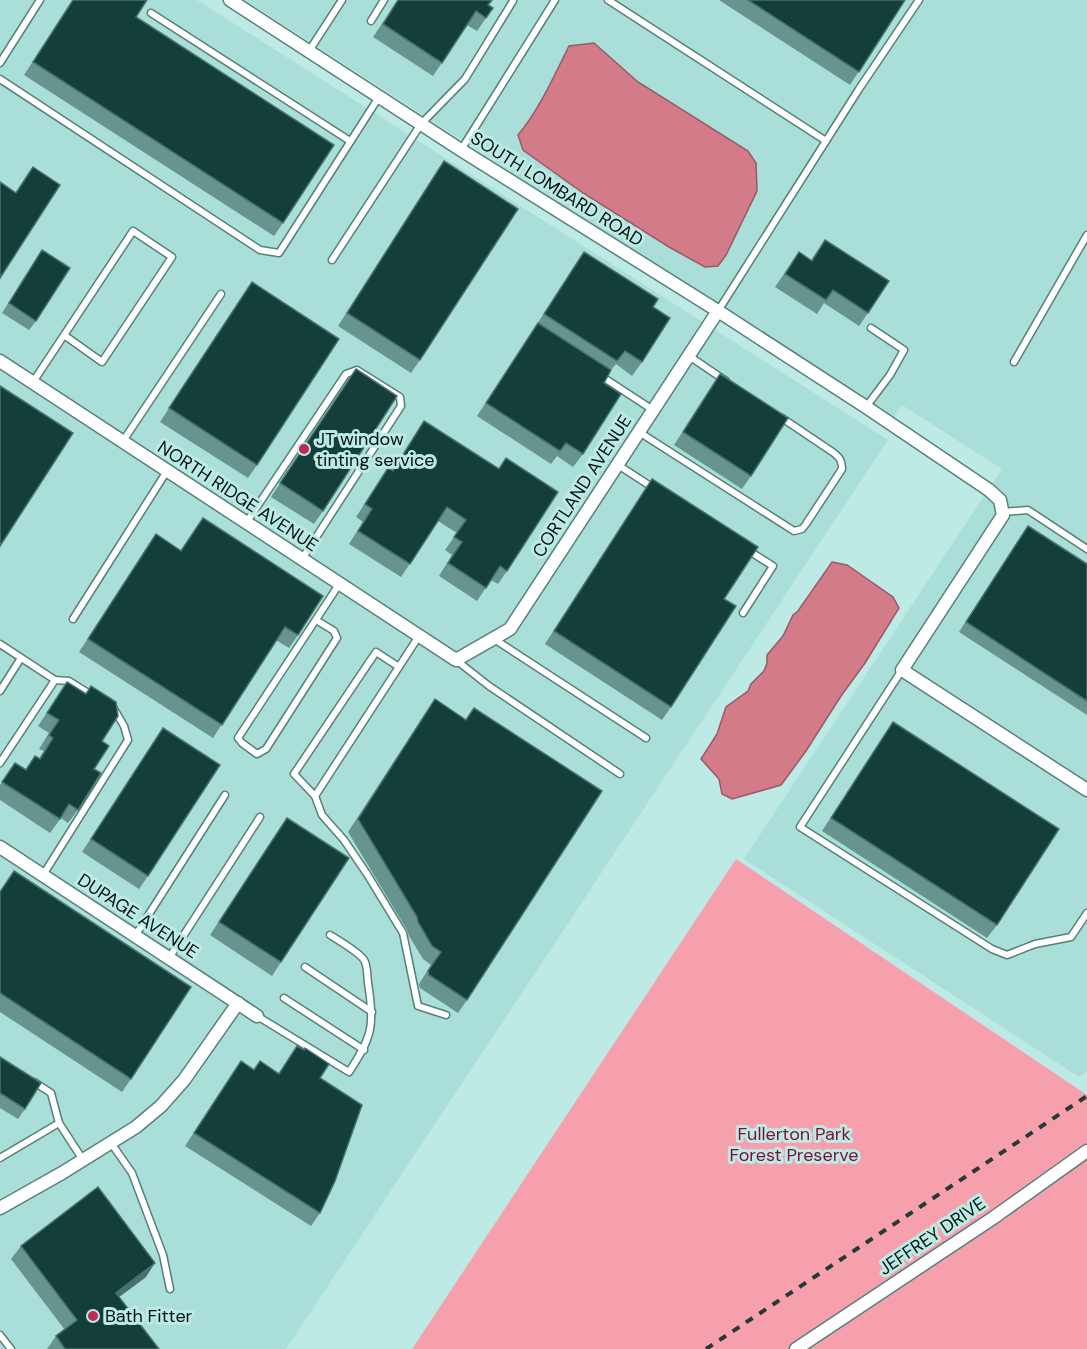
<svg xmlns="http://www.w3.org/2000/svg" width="1087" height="1349" font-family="'DM Sans',sans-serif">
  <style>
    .built { fill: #a9dfd8 }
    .green { fill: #f7a0ad }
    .water { fill: #d47b8a; stroke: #955c66; stroke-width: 1.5 }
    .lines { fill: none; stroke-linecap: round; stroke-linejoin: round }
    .lane-casing { stroke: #56807b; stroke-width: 9 }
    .street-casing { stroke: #56807b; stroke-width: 15 }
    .lane { stroke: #fff; stroke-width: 6 }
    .street { stroke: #fff; stroke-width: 12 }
    .rail { stroke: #243a37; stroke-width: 4; stroke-dasharray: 8 8; stroke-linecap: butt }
    .wall { fill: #68948f }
    .shaded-wall { fill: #47726d }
    .building { fill: #143e3a; stroke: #47726d; stroke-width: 1.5 }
    .poi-dot { fill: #bb2b54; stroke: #bdeae4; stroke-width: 2 }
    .labels { text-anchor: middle; stroke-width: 6; stroke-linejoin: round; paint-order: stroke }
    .street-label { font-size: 18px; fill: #031311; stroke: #bdeae4 }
    .poi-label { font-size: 18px; fill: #031311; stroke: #bdeae4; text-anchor: start }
    .park-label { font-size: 18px; fill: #7d1033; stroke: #bdeae4 }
  </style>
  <rect width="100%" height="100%" fill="#bdeae4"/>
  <!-- built -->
  <g class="built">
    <polygon points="0,0 197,0 888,440 286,1349 0,1349"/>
    <polygon points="245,0 1087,0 1087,1071 1079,1077 744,859 1002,469 902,405 893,419"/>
  </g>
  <!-- green -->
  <polygon class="green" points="736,859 1087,1095 1087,1349 412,1349"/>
  <!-- water -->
  <g class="water">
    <path d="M594,43l44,39 110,69 8,12 1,28 -31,64 -8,11 -13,1 -36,-20 -86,-54 -60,-43 -5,-15c21,-25 36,-59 51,-89z"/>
    <polygon points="832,562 847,565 893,597 899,608 865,663 841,696 806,751 781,785 732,799 722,794 719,779 701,759 717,734 726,707 748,691 751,684 764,671 767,663 767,655 783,636 793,615 798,611"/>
  </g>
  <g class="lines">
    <defs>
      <g id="lane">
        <polyline points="608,0 826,141"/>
        <polyline points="151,13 350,141"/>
        <polyline points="371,21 384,0"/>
        <polyline points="309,51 342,0"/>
        <polyline points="0,63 40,0"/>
        <polyline points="0,79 260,250 279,253 379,97"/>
        <polyline points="461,150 555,0"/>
        <polyline points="332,260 421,124 465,79 513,1"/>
        <polyline points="718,311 859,89 919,0"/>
        <polyline points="689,356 726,381"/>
        <polyline points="1014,362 1087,235"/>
        <polyline points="601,376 653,410"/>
        <polyline points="33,382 133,231 172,257 102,362 64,335"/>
        <polyline points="866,407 890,375 904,350 871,328"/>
        <path d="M639,432l155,99 8,-2 4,-5 36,-55c0,-8 -2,-11 -8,-16l-52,-35"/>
        <polyline points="123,441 221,294"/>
        <polyline points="618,465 655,489"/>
        <polyline points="1002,512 1028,510 1087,549"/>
        <polyline points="246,523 346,374 357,370 400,397 401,406 302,559"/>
        <polyline points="743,613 773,566 749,551"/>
        <polyline points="73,619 167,471"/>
        <polyline points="316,620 334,631 337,638 266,749 257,754 242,743 238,738 340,583"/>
        <polyline points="494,639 646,738"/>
        <polyline points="0,644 55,680 69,681 93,696"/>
        <polyline points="456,660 489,686 620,774"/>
        <polyline points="399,667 376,652 294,774 315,796 322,815 344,840 367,874 403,933 418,1006 446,1015"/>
        <polyline points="902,670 800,827 992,949 1007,955 1035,944 1071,937 1087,913"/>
        <polyline points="0,691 21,658"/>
        <polyline points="0,763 55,680"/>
        <polyline points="315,796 419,636"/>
        <polyline points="43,875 128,740 124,726 114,709"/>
        <polyline points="135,936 225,795"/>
        <polyline points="169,958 260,817"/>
        <polyline points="305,967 372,1012"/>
        <polyline points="284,998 364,1050"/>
        <path d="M257,1016l92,56c23,-35 26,-46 19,-89 -1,-6 0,-17 -4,-23 -4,-7 -26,-20 -34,-25"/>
        <polyline points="34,1082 51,1093 59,1123 83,1160"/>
        <polyline points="111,1143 132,1173 163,1255 170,1289"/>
        <polyline points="0,1158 59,1123"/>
        <polyline points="0,1335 11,1349"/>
      </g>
      <g id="street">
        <polyline points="230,0 461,150 718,311 866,407 989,490 1000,500 1003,515 902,670 1087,790"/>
        <polyline points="0,361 456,660 510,629 718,311"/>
        <polyline points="0,847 257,1016"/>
        <polyline points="0,1208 62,1173 136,1127 161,1106 184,1080 238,1003"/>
        <polyline points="796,1349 993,1218 1087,1151"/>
      </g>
    </defs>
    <!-- lane casing -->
    <use href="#lane" class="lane-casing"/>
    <!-- street casing -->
    <use href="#street" class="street-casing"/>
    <!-- lane -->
    <use href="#lane" class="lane"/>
    <!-- street -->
    <use href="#street" class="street"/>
    <!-- rail -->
    <polyline class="rail" points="706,1349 1087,1096"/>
  </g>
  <!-- wall -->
  <g class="wall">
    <polygon points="73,0 147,0 136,17 283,223 274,236 24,75"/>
    <polygon points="398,0 492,0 488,5 493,8 477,31 467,25 433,76 373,37"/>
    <polygon points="719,0 905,0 850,85"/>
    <polygon points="444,161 420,360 411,373 338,326"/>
    <polygon points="825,240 868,313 859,326 824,303 817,314 775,287 799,252 811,260"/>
    <polygon points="42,250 36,321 29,330 2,313"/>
    <polygon points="584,252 653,307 642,362 632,376 616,364 611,370 604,383 583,454 573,467 557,456 551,464 477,416"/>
    <polygon points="252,282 257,465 248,478 160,422"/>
    <polygon points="720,374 751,476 742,489 674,445"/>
    <polygon points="347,382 323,511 314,524 271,497"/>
    <polygon points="424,421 507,571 498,584 491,580 477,601 439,576 452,555 445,550 457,533 438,521 401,577 349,544 363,522 356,517 388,468 392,470"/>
    <polygon points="652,479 724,599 671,707 662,720 545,644"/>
    <polygon points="203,518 298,635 289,648 276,640 213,738 79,652 156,534 181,550"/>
    <polygon points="1021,536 1087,564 1087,715 959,632"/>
    <polygon points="67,682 102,741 94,769 78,810 68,823 61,818 50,833 0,800 0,785 15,763 26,769 35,756 39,759 44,751 39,749 49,733 38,726"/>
    <polygon points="435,699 467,1000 458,1013 420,988 419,984 431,965 423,959 409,936 407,930 348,832"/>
    <polygon points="893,722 997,925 987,938 822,831"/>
    <polygon points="163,728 148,876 139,889 82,852"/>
    <polygon points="287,818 281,962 272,976 210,935"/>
    <polygon points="14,871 131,1079 122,1092 0,1012 0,891"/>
    <polygon points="297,1046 320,1078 320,1213 311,1226 185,1146 241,1061 254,1069 260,1061 279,1073"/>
    <polygon points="0,1057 25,1109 18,1119 0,1108"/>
    <polygon points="21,1246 146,1277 119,1297 159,1349 47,1349 56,1336 65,1330 11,1259"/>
  </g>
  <!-- shaded-wall -->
  <polygon class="shaded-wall" points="155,1263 146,1277 107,1306 116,1293"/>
  <!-- building -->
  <g class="building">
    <polygon points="73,0 147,0 136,17 334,145 283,223 33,62"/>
    <polygon points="398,0 492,0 488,5 493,8 486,18 476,11 442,63 383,24"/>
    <polygon points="748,0 905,0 859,72"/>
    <polygon points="444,161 518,209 420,360 347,313"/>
    <polygon points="33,167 60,185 0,278 0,182 16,193"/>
    <polygon points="825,240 889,281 868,313 833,290 826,300 785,274 799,252 812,261"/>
    <polygon points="42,250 70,268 36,321 9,303"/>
    <polygon points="584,252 658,299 653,307 670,318 642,362 625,351 617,361 544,314"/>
    <polygon points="252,282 339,339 257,465 169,408"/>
    <polygon points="538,323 611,370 604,383 621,394 583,454 566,443 560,451 486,403"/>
    <polygon points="356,369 397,396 323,511 280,483"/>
    <polygon points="720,374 788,418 751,476 683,432"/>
    <polygon points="0,386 73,433 0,546"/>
    <polygon points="424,421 499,469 506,458 558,492 507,571 500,566 486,588 448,563 462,542 454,537 466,520 447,507 410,564 358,531 372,509 365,504 388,468 393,471"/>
    <polygon points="652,479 758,547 724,599 736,606 671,707 554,631"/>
    <polygon points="203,518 323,596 298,635 285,627 222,725 88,639 156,534 181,551"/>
    <polygon points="1028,526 1087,564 1087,701 966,622"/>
    <polygon points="67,682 86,694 91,686 116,702 118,716 102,741 109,746 94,769 101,773 78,810 69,804 60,819 2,782 15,763 26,770 35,756 40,759 53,738 49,735 59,720 47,713"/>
    <polygon points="435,699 466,720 474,708 602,791 467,1000 429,975 428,971 441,952 432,946 418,922 417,917 358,819"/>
    <polygon points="893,722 1059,829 997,925 831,818"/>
    <polygon points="163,728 220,765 148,876 91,839"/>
    <polygon points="287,818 349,858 281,962 219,922"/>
    <polygon points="14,871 191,987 131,1079 0,993 0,892"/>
    <polygon points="297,1046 304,1050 305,1048 329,1064 320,1078 362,1105 335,1181 320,1213 194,1133 241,1061 254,1070 260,1061 279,1074"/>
    <polygon points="0,1057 41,1083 25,1109 0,1093"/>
    <polygon points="98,1187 155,1263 116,1293 159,1349 65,1349 56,1336 77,1320 21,1246"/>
  </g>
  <!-- markers -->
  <g class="poi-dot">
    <circle cx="304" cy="449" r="6"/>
    <circle cx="93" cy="1316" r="6"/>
  </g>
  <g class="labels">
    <!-- street labels -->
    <g class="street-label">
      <text transform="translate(557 189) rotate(32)" y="6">SOUTH LOMBARD ROAD</text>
      <text transform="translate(582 486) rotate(-57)" y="6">CORTLAND AVENUE</text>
      <text transform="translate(238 496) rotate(33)" y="6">NORTH RIDGE AVENUE</text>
      <text transform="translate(138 916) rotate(33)" y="6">DUPAGE AVENUE</text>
      <text transform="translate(932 1236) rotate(-34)" y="6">JEFFREY DRIVE</text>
    </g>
    <!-- poi labels -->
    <g class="poi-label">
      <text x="316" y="445">JT window<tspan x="316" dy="21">tinting service</tspan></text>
      <text x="105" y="1322">Bath Fitter</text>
    </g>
    <!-- park labels -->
    <g class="park-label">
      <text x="794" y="1140">Fullerton Park<tspan x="794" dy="21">Forest Preserve</tspan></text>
    </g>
  </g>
</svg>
